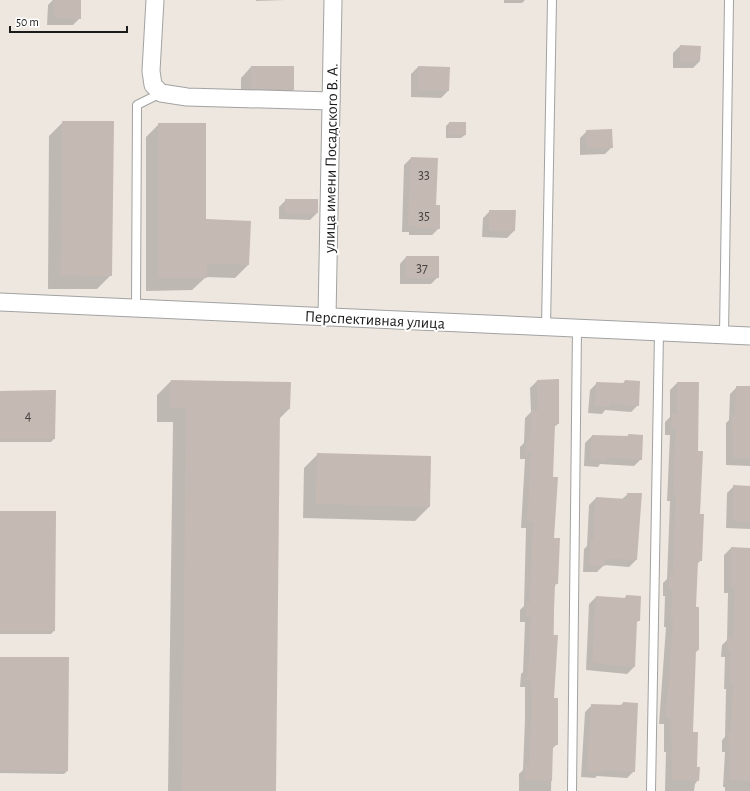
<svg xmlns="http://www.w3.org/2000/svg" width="750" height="791" font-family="'Alegreya Sans',sans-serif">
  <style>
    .shadow { fill: #0003 }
    .building { fill: #c5b9b3 }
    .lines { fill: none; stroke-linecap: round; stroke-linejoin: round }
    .service-casing { stroke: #a2a2a2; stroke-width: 10 }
    .minor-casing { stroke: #a2a2a2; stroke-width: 19 }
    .service { stroke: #fff; stroke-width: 8 }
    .minor { stroke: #fff; stroke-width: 17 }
    .labels { text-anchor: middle; stroke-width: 4; stroke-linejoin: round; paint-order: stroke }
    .number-label { font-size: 14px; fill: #464241 }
    .street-label { font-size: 16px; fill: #1b1b1b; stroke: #fff }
  </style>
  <rect width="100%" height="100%" fill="#ede7df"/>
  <!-- shadow -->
  <g class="shadow">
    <polygon points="53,0 80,0 80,18 73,25 47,25 48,5"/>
    <polygon points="256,0 285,0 256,1"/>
    <polygon points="504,0 525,0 522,3 504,3"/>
    <polygon points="680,46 700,61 693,68 673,68 673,53"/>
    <polygon points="251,67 293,90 283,100 241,99 241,78"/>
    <polygon points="418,67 448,91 441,98 411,97 411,74"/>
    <polygon points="63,122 111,275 97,289 48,289 49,136"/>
    <polygon points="449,123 465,135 461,138 446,138 446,126"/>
    <polygon points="159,124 205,220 248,265 235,278 206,277 192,290 146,291 146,137"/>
    <polygon points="587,131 612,147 605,154 580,155 580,138"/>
    <polygon points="411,158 435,206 439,228 432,235 409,235 409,232 402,232 404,165"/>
    <polygon points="286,200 317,213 310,220 279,219 279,207"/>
    <polygon points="490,211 514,231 507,238 482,237 483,218"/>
    <polygon points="406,257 438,277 431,284 400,284 400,264"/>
    <polygon points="558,380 558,424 554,427 552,478 553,539 557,583 554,587 553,699 557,744 552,749 551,791 519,791 519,774 523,770 525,719 525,687 520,687 521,674 523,672 525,622 520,622 520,610 524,606 526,528 521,528 525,459 520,459 520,447 524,443 525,418 531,412 530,388 537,381"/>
    <polygon points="171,381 289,409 279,419 275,791 168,791 173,422 157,422 157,395"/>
    <polygon points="625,381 638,405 631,412 605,410 602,414 588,413 590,390 597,383 622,384"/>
    <polygon points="677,383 697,452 701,560 696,565 695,608 698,650 695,653 692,733 698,780 695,784 694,791 665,791 666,752 664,752 664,724 659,724 666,627 664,627 665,596 663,596 663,583 667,579 670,501 667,501 670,435 665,435 665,422 670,417 670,390"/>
    <polygon points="737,387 750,387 750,466 726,465 726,423 729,420 730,394"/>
    <polygon points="0,392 54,439 51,442 0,442"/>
    <polygon points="629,435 641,459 634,466 600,464 598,467 584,466 585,443 592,436 626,437"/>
    <polygon points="318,454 429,507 415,521 303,518 304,468"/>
    <polygon points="734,486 750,487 750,529 726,528 727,493"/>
    <polygon points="628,494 636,560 629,567 604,565 597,572 583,572 584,549 587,546 589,505 596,498 621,500"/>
    <polygon points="0,512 54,631 51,634 0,634"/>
    <polygon points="731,548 750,549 750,791 725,791 725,787 723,787 725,752 722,752 722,740 725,737 726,689 724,689 725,657 721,657 722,645 727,640 728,593 724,593 724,555"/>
    <polygon points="626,596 639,620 636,623 634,667 627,674 586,670 589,604 596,597 624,599"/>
    <polygon points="0,658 67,771 64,774 0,773"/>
    <polygon points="623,703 634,771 627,778 597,776 595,778 581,777 585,712 592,705 620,706"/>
  </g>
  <!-- building -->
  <g class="building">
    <polygon points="54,0 81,0 81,19 54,18"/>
    <polygon points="680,45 701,46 700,61 680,61"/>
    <polygon points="251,66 294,66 294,90 251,89"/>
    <polygon points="418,66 450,67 449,91 418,90"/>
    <polygon points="62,121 114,121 112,276 61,275"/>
    <polygon points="449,122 466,122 466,135 448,135"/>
    <polygon points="158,123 206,123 206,219 251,221 249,265 207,264 207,278 158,278"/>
    <polygon points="612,129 613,148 587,148 586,130"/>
    <polygon points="411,157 438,158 436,205 440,205 440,229 416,228 416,225 408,225"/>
    <rect x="285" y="199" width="33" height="14"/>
    <polygon points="489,210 516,210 515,231 489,231"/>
    <rect x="406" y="256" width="33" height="22"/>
    <polygon points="559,379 559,424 555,424 553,477 558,477 554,538 560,538 558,584 555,584 553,635 558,635 554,698 558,698 558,745 553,745 552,781 525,780 525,766 529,766 532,711 531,680 527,680 528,666 529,666 531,616 526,616 527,602 530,602 533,521 527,521 531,453 526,453 527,439 531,439 531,410 538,410 537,380"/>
    <polygon points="171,380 291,382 290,409 280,409 276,791 182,791 186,408 170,408"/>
    <polygon points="625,380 640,381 639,406 610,404 610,407 595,406 596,382 624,383"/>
    <polygon points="677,382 699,382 698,451 703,451 700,514 704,514 702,561 698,561 696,607 699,607 699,650 696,650 693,732 698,732 697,767 700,767 699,781 672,780 671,718 666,717 673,620 671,620 672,589 669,589 669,575 673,575 676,495 673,494 676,428 671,428 672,414 677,414"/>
    <polygon points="736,386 750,386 750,459 733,458 732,415 735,415"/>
    <polygon points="56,390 55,439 0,439 0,391"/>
    <polygon points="628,434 643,435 642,460 606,457 606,460 590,459 592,435 628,436"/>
    <polygon points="317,453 431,456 430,507 316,504"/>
    <polygon points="733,485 750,486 750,522 733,521"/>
    <polygon points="627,493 642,493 637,560 605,559 605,566 589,565 591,541 593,541 596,497 627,499"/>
    <polygon points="0,511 56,511 55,631 0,631"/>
    <polygon points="731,547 750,548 750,781 730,780 731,746 728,745 729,732 731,732 733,682 730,682 731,651 728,650 728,637 733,637 735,587 731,587"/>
    <polygon points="626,595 641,596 640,621 637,621 635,667 592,663 596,596 626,598"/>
    <polygon points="0,657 69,657 68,771 0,770"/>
    <polygon points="623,702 638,703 635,772 603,770 603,772 587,771 591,704 623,705"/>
  </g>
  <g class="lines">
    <defs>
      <g id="service">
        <polyline points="136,308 137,105 161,93"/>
        <polyline points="546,327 552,0"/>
        <polyline points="724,335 729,0"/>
        <polyline points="572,791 577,328"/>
        <polyline points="651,791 659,332"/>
      </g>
      <g id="minor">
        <polyline points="155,0 151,71 153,85 161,93 187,97 331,101"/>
        <polyline points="0,302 750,336"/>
        <polyline points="327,317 333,0"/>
      </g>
    </defs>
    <!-- service casing -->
    <use href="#service" class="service-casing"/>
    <!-- minor casing -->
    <use href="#minor" class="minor-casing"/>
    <!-- service -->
    <use href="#service" class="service"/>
    <!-- minor -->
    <use href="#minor" class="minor"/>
  </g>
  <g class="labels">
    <!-- number labels -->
    <g class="number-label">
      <text x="424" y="179">33</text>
      <text x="424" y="220">35</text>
      <text x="422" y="272">37</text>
      <text x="28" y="420">4</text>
    </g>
    <!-- street labels -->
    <g class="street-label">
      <text transform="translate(330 158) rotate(-89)" y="6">улица имени Посадского В. А.</text>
      <text transform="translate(375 319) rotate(3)" y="6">Перспективная улица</text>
    </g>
  </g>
  <!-- scale -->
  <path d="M10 26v6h117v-6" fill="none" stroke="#1b1b1b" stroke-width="2"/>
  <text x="16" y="26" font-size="12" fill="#1b1b1b" stroke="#ffffff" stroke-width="3" paint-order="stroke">50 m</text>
</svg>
